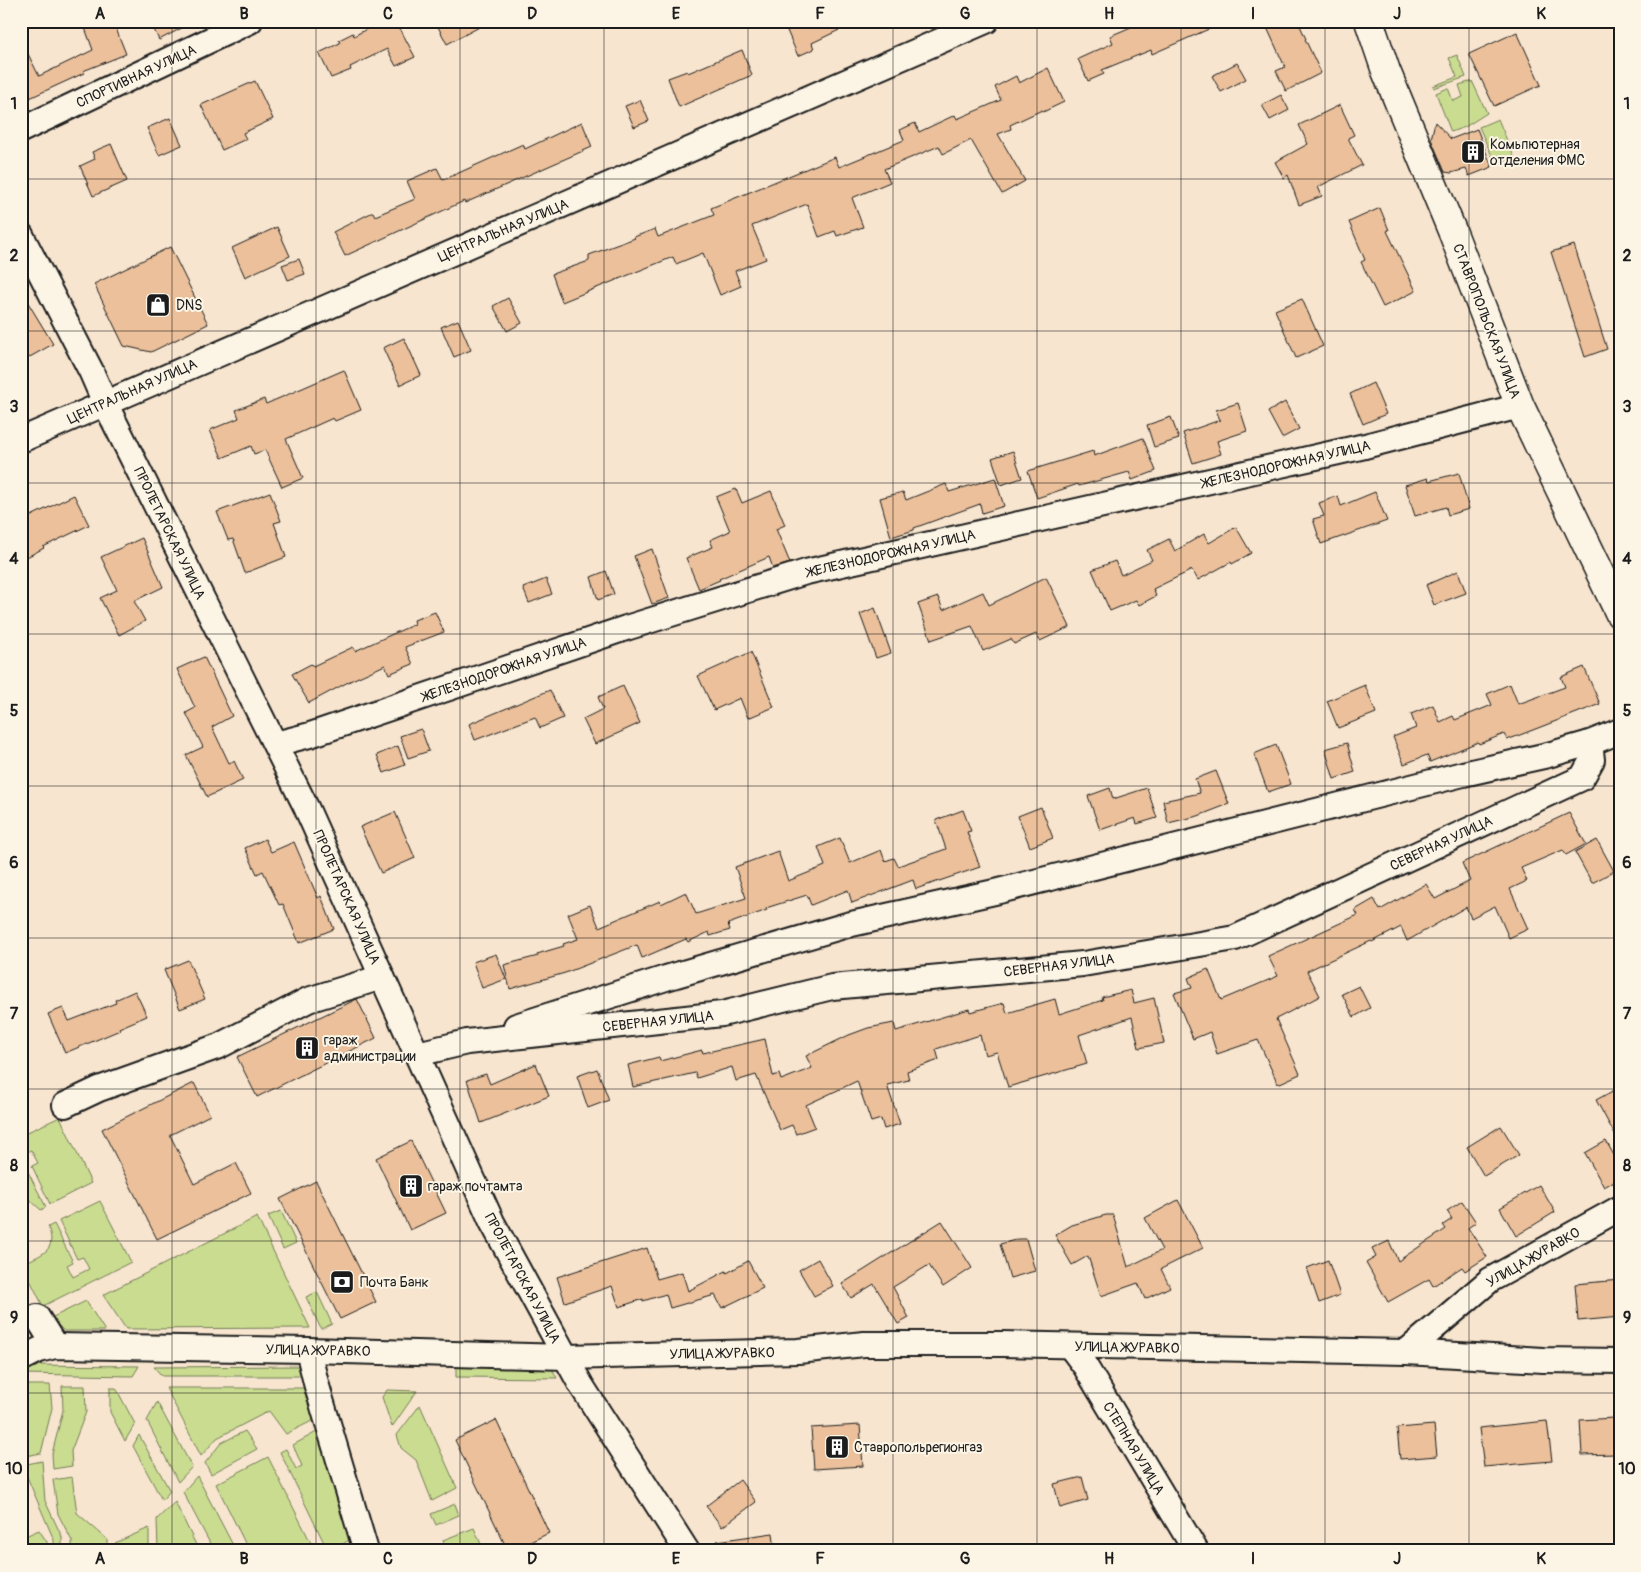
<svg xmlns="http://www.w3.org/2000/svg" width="1641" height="1572" font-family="Pangolin,sans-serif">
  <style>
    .green { fill: #cadc90; stroke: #737c56 }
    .building { fill: #ebc09b; stroke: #1c1c1c }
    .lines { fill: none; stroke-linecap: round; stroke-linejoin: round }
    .minor-casing { stroke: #1c1c1c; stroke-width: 28 }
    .tertiary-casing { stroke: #1c1c1c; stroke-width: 31 }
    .minor { stroke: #fcf5e5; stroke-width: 24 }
    .tertiary { stroke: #fcf5e5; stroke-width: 28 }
    .grid { fill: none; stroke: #1c1c1c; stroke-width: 1; stroke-opacity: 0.55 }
    .labels { text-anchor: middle; stroke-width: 4; stroke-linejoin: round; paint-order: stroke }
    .street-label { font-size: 14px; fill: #1c1c1c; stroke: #fcf5e5 }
    .poi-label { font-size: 14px; fill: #1c1c1c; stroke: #fcf5e5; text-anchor: start }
    .neatline { fill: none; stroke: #1c1c1c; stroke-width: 2 }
    .grid-label { font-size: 16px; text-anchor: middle; font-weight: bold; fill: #1c1c1c }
  </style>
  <rect width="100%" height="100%" fill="#f7e5cf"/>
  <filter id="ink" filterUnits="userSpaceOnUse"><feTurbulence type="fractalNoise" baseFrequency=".02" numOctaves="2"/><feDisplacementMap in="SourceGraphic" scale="10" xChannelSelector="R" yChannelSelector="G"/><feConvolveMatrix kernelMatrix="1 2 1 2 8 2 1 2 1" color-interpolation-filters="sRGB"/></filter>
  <g filter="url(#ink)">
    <!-- green -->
    <g class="green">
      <polygon points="1457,55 1466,77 1434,88 1433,86 1457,77 1449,58"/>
      <polygon points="1472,81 1487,113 1465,127 1451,132 1436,93 1448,88 1453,101 1463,97 1459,85"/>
      <polygon points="1498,119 1514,157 1496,165 1479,127"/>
      <polygon points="60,1117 91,1183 50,1204 32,1166 38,1163 31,1150 21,1155 21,1135"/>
      <polygon points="26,1168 46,1207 41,1210 28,1198 21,1197 21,1171"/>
      <path d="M100,1201l31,61 -88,44 -21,-42c19,-10 36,-12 26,-37l6,-3 19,38 -6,3 6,12 16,-8 -6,-12 -6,2 -18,-38z"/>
      <polygon points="281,1211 296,1243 283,1249 268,1216"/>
      <polygon points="257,1217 310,1328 126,1329 103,1295"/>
      <polygon points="317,1292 332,1324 321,1329 306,1297"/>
      <polygon points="86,1301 105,1331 64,1331 51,1318"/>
      <path d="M29,1318c1,12 0,20 -8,30v-27z"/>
      <polygon points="28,1365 139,1366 133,1376 21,1374 21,1370"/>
      <polygon points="301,1366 309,1376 162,1376 154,1367"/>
      <polygon points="456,1366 551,1367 557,1378 456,1377"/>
      <polygon points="21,1385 50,1385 52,1408 41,1453 21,1457"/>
      <polygon points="62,1386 85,1386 86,1412 71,1451 72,1466 53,1469 52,1454 63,1410"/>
      <polygon points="110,1388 116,1388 135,1424 125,1441 110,1412"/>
      <polygon points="166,1388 312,1388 322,1416 286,1434 269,1411 217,1438 201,1456"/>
      <polygon points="387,1390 417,1391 392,1427 382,1397"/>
      <polygon points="157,1402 192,1467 178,1482 147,1421"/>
      <polygon points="420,1405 457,1488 432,1501 416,1460 401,1448 397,1435"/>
      <polygon points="322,1429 351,1539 331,1551 328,1551 280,1452 286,1449 296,1469 302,1466 293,1445"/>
      <polygon points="245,1431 257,1449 211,1474 205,1463 221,1443"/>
      <polygon points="139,1435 170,1491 162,1500 133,1446"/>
      <polygon points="268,1457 315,1551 249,1551 216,1484"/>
      <polygon points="42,1461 45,1501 62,1537 62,1551 54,1551 54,1540 22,1465"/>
      <polygon points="197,1476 236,1551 214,1551 183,1492"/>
      <polygon points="72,1477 77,1513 107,1539 107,1551 72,1551 72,1541 58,1514 53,1480"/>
      <polygon points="175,1502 199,1551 158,1551 157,1519"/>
      <polygon points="455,1504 459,1515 436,1525 431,1514"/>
      <polygon points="149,1528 149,1551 116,1551 115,1543"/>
      <polygon points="474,1528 484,1551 446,1551 443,1540"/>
      <polygon points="39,1530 47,1542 47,1551 21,1551 21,1538"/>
    </g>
    <!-- building -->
    <g class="building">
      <polygon points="102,21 113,21 126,54 83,71 84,73 21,102 21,40 39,76 93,50 85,28"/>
      <polygon points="150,21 195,21 159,40"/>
      <polygon points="381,21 396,21 415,57 396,66 387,49 350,67 351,70 331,78 319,53 340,43 339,40 353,33 354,36"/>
      <polygon points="435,21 491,21 447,44"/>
      <polygon points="796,21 858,21 812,43 814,49 798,56 785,26"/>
      <polygon points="1145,21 1166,21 1169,28 1183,21 1227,21 1152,54 1151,50 1102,70 1104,74 1088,81 1078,59 1113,43 1110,36"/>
      <polygon points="1264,21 1298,21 1306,39 1305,39 1321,73 1286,91 1276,71 1285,67"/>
      <polygon points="1517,32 1541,85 1494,106 1469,54"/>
      <polygon points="742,50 752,75 679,107 668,78 687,71 688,73"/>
      <polygon points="1237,63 1246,79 1221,92 1212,76"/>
      <polygon points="1048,68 1064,102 1043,112 1042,110 1010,125 1011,129 998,134 1025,181 1002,194 971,140 943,154 939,146 884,169 890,182 852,198 863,227 837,236 835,231 819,237 807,204 752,226 766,259 735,271 741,286 720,295 703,253 676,264 673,257 562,302 552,274 589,261 589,255 635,238 634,237 655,229 658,237 714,215 711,208 835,157 839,167 904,140 900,130 915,123 919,132 955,115 957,119 1001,100 995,87 1016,76 1019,83"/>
      <polygon points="255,81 273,119 243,133 246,139 222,150 201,105"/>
      <polygon points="1281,95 1289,110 1270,120 1262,105"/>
      <polygon points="640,100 649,121 634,127 625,106"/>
      <polygon points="1340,105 1354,135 1348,138 1362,165 1318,187 1322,196 1299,205 1288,175 1284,178 1275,162 1308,144 1299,125"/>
      <polygon points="170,118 182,145 159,155 147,128"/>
      <polygon points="582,122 592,147 465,203 464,201 345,256 333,232 373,212 375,216 415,199 407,181 437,168 443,180 523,144 525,149"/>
      <polygon points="1435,122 1451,139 1477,129 1492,167 1469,176 1466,169 1451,173 1445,172 1431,139"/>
      <polygon points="111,144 127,181 93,196 80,166 95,159 92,152"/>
      <polygon points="1380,208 1389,230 1387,231 1416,291 1383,307 1361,262 1365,260 1349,222"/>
      <polygon points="277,227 290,256 245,277 232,248"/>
      <polygon points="1574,245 1607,349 1585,357 1551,252"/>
      <polygon points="170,247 208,324 151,352 124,346 94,284"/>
      <polygon points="299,259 305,274 288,280 282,265"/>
      <polygon points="21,291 53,344 28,358 21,347"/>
      <polygon points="508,298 522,323 507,331 493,306"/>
      <polygon points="1302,299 1323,346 1296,358 1275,310"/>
      <polygon points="458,320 471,350 454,357 441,327"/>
      <polygon points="404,338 421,375 400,385 383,348"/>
      <polygon points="344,370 361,410 335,421 333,418 286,439 303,478 282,487 265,450 254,454 251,446 222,458 210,430 239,418 236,410 264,399 266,404"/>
      <polygon points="1373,383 1386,414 1363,424 1350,394"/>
      <polygon points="1285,402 1299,429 1282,438 1268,412"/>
      <polygon points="1238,403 1247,431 1217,441 1221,454 1193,463 1183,433 1220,420 1216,410"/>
      <polygon points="1171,417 1179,439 1154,447 1147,425"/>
      <polygon points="1143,438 1156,471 1132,480 1129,472 1079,486 1078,484 1037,498 1028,471 1093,451 1094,456"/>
      <polygon points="1013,451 1022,478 1001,485 992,458"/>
      <polygon points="1459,473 1469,509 1448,515 1446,507 1415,516 1405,485 1428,478 1429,481"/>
      <polygon points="995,478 1004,506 982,513 980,504 914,528 914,530 891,537 880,498 903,492 906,500 946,484 949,492"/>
      <polygon points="736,489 742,503 771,491 785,525 776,529 790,563 773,568 769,557 719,579 720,580 699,589 686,558 713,547 710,540 730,531 716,497"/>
      <polygon points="270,492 281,521 274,523 286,557 245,573 233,539 228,540 217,512"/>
      <polygon points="1375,492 1387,521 1321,544 1313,519 1324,516 1319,503 1338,496 1341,506"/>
      <polygon points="74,495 89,525 43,547 44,548 21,560 21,521"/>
      <polygon points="1236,527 1251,553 1232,564 1231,562 1198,580 1192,570 1153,589 1156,596 1139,605 1136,600 1110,611 1092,570 1115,561 1121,575 1152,560 1147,550 1169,539 1175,551 1204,534 1209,543"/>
      <polygon points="142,538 163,587 134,601 145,621 119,635 100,598 117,590 101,557"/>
      <polygon points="652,549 669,598 652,604 634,556"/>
      <polygon points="606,571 614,594 598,600 591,577"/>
      <polygon points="1458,571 1466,593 1434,605 1426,585"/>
      <polygon points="1046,577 1070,627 1040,641 1036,634 1014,644 1011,639 983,651 972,626 931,640 918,604 938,597 943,610 983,592 989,605"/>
      <polygon points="546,579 552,594 529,603 523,588"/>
      <polygon points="875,608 891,653 876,658 860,614"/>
      <polygon points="435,612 444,632 405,647 413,664 389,674 385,665 352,680 309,703 292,674 311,664 313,666 353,647 355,651 415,624 414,620"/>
      <polygon points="751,652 774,707 748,718 740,698 714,710 698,676"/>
      <polygon points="204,657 232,716 212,727 229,763 234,761 243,780 207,797 186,755 203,747 186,713 195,708 177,669"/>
      <polygon points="1584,667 1600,704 1507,740 1504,734 1479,744 1478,742 1430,762 1427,755 1404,764 1393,737 1416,728 1411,714 1433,705 1440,722 1453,716 1455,720 1492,705 1487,694 1510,684 1518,704 1565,687 1561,677"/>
      <polygon points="1365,685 1376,713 1338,728 1327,701"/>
      <polygon points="623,686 640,723 595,744 583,719 603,709 598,697"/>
      <polygon points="550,690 563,718 540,728 535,717 475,740 469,724"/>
      <polygon points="421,729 429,751 408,758 400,736"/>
      <polygon points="1347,743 1355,772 1334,779 1325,749"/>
      <polygon points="1276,745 1291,784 1268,792 1254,754"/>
      <polygon points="398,746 405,765 384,773 377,755"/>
      <polygon points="1216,771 1229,804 1198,816 1168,823 1163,801 1200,793 1195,779"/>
      <polygon points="1110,788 1113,799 1147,788 1157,818 1137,824 1135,818 1100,830 1088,796"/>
      <polygon points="1041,807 1053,838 1030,847 1018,816"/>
      <polygon points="963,810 971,831 967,832 980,867 916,889 913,880 852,903 848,890 811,905 807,895 766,908 767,910 728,924 730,930 710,936 709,932 688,942 686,939 642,958 637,945 565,973 510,989 504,965 538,956 537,954 564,946 563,944 578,939 568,914 590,905 599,927 660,901 661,904 686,892 696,914 746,898 735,867 778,851 788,881 825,866 818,847 840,838 850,863 881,850 885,861 894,858 898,866 946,849 936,820"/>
      <polygon points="395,812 415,858 381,873 360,827"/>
      <polygon points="1569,813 1586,844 1566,855 1563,850 1521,868 1527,881 1510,889 1528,929 1509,938 1495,906 1471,918 1466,907 1407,941 1401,927 1372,942 1371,941 1307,971 1320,996 1276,1019 1300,1074 1278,1084 1258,1040 1217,1054 1210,1032 1193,1039 1174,993 1192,988 1188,978 1208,969 1221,1000 1278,976 1268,956 1358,915 1355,910 1374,899 1380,910 1426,884 1435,899 1470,881 1462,863"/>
      <polygon points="265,839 271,852 294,842 318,898 321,896 334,929 299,943 283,904 279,905 263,871 257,874 245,848"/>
      <polygon points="1597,840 1614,871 1592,883 1575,852"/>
      <polygon points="496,954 506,979 482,988 473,962"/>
      <polygon points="188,960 205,999 180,1009 164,970"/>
      <polygon points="1359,986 1370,1008 1354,1017 1342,994"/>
      <polygon points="1131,990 1134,1003 1154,998 1164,1043 1139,1048 1132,1017 1079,1035 1087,1064 1008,1087 997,1052 985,1055 980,1035 936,1049 939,1060 907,1071 909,1080 887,1085 900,1124 884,1129 881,1119 871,1122 857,1081 806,1105 815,1127 796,1134 792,1125 780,1130 756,1075 736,1081 732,1067 697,1078 695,1073 633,1087 628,1065 659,1057 660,1061 702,1050 703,1053 765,1039 773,1076 779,1074 781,1080 812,1068 806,1056 849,1035 868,1028 894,1023 896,1031 969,1009 970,1012 1004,1003 1007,1013 1055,999 1059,1014 1103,1000 1102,997"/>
      <polygon points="135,991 147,1016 119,1028 120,1030 65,1053 48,1014 63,1008 69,1021 116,1003 115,1000"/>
      <polygon points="357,999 376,1038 257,1097 237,1057"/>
      <polygon points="536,1064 549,1096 481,1123 467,1080 486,1074 490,1084"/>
      <polygon points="597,1069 609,1100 588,1108 577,1076"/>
      <polygon points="194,1083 210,1115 170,1135 194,1184 236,1163 251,1193 157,1239 102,1129"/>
      <polygon points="1620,1087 1620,1144 1596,1100"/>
      <polygon points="1501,1126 1519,1155 1484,1176 1467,1147"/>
      <polygon points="411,1141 446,1213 410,1230 376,1158"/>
      <polygon points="1606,1141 1620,1166 1620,1178 1604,1187 1585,1153"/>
      <polygon points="316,1181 376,1302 340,1319 280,1199"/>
      <polygon points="1539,1185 1555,1212 1516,1236 1500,1208"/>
      <polygon points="1178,1200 1203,1248 1161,1269 1170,1287 1145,1299 1138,1283 1101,1296 1088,1256 1072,1265 1055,1235 1072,1225 1106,1215 1113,1215 1128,1267 1162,1250 1145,1218"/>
      <polygon points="1462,1201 1476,1222 1468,1228 1487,1257 1465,1271 1462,1267 1433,1286 1429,1279 1388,1302 1366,1263 1376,1257 1372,1249 1389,1241 1398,1261 1446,1229 1443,1225 1452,1219 1447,1211"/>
      <polygon points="942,1221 972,1268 943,1287 929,1265 893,1287 909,1318 898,1324 874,1284 851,1298 842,1284"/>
      <polygon points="1019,1239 1026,1239 1035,1271 1010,1278 1000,1244"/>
      <polygon points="647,1248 657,1279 682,1272 688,1291 726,1271 727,1273 748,1261 763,1288 722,1308 715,1295 670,1308 666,1294 643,1301 643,1299 619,1307 612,1286 565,1302 557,1277"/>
      <polygon points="818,1259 833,1286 814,1296 799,1270"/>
      <polygon points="1328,1260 1340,1295 1319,1303 1307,1268"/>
      <polygon points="1620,1280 1620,1317 1578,1321 1575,1284"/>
      <polygon points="1614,1418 1615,1454 1582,1455 1580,1420"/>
      <polygon points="496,1420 549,1533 511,1551 508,1551 455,1440"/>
      <polygon points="1547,1421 1552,1461 1484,1467 1479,1428"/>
      <polygon points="860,1425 863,1466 814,1469 811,1428"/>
      <polygon points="1434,1425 1437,1456 1400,1459 1397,1428"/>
      <polygon points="1082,1477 1088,1500 1060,1508 1054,1484"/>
      <polygon points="740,1480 756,1502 722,1527 706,1506"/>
      <polygon points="773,1533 775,1551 718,1551 717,1541"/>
    </g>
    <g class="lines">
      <defs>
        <g id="minor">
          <polyline points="21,130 250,21"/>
          <polyline points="21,235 91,371 105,403 306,807 492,1222 581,1385 687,1551"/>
          <polyline points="21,440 986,21"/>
          <polyline points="275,744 310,735 626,628 806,572 1365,446 1520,406"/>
          <polyline points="516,1026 666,978 847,925 999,891 1463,774 1548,755 1590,743 1620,731"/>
          <polyline points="417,1054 467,1042 722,1014 832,987 1083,964 1235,938 1582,778 1592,760 1590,743"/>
          <polyline points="65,1105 99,1089 219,1046 308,1000 382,977"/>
          <polyline points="37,1317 55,1346"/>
          <polyline points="1070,1346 1085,1366 1196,1551"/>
          <polyline points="308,1350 316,1383 366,1551"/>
          <polyline points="1406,1352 1490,1280 1620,1208"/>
          <polyline points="21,1359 39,1350 55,1346 308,1350 566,1357 798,1351 864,1344 1003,1344 1406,1352 1543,1360 1620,1361"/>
        </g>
        <polyline id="tertiary" points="1369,21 1386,71 1453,233 1520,406 1620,614"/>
      </defs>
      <!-- minor casing -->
      <use href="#minor" class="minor-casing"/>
      <!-- tertiary casing -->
      <use href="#tertiary" class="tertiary-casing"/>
      <!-- minor -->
      <use href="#minor" class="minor"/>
      <!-- tertiary -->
      <use href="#tertiary" class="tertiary"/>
    </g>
  </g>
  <!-- grid -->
  <path class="grid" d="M172,21v1530M316,21v1530M460,21v1530M604,21v1530M748,21v1530M893,21v1530M1037,21v1530M1181,21v1530M1325,21v1530M1469,21v1530M21,179h1599M21,331h1599M21,483h1599M21,634h1599M21,786h1599M21,938h1599M21,1089h1599M21,1241h1599M21,1393h1599"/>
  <!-- icons -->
  <defs>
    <symbol id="building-square" viewBox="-11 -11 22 22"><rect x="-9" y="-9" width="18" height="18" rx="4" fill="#1c1c1c" stroke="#fcf5e5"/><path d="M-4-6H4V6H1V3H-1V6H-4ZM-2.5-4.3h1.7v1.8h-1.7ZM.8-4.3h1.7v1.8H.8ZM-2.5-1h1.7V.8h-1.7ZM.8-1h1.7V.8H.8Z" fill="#fff"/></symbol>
    <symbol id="shop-square" viewBox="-11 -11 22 22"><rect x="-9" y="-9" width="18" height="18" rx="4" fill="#1c1c1c" stroke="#fcf5e5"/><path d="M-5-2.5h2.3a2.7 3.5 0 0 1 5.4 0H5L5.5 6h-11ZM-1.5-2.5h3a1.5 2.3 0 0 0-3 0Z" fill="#fff"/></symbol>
    <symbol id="bank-square" viewBox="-11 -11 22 22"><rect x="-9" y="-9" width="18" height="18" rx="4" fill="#1c1c1c" stroke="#fcf5e5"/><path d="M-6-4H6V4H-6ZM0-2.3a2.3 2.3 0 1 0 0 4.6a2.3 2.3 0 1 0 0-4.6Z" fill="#fff"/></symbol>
  </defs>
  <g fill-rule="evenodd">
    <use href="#building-square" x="1459" y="138" width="28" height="28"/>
    <use href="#shop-square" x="144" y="291" width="28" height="28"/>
    <use href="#building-square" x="293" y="1034" width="28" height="28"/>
    <use href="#building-square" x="397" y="1172" width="28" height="28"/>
    <use href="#bank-square" x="328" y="1268" width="28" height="28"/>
    <use href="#building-square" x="823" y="1433" width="28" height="28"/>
  </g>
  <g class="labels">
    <!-- street labels -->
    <g class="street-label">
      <text transform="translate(136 76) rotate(-25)" y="5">СПОРТИВНАЯ УЛИЦА</text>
      <text transform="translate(503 230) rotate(-23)" y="5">ЦЕНТРАЛЬНАЯ УЛИЦА</text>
      <text transform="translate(1487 321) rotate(69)" y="5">СТАВРОПОЛЬСКАЯ УЛИЦА</text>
      <text transform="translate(132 391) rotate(-24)" y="5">ЦЕНТРАЛЬНАЯ УЛИЦА</text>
      <text transform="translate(1286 464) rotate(-13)" y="5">ЖЕЛЕЗНОДОРОЖНАЯ УЛИЦА</text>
      <text transform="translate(170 533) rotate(64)" y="5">ПРОЛЕТАРСКАЯ УЛИЦА</text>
      <text transform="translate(891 553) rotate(-13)" y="5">ЖЕЛЕЗНОДОРОЖНАЯ УЛИЦА</text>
      <text transform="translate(504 669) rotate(-19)" y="5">ЖЕЛЕЗНОДОРОЖНАЯ УЛИЦА</text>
      <text transform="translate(1441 843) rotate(-25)" y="5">СЕВЕРНАЯ УЛИЦА</text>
      <text transform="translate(347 897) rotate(66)" y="5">ПРОЛЕТАРСКАЯ УЛИЦА</text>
      <text transform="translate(1059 965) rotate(-7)" y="5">СЕВЕРНАЯ УЛИЦА</text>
      <text transform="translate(658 1021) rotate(-6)" y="5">СЕВЕРНАЯ УЛИЦА</text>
      <text transform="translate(1533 1257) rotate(-30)" y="5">УЛИЦА ЖУРАВКО</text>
      <text transform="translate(523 1278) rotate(62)" y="5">ПРОЛЕТАРСКАЯ УЛИЦА</text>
      <text transform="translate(1127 1347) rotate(1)" y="5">УЛИЦА ЖУРАВКО</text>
      <text transform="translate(318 1350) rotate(1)" y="5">УЛИЦА ЖУРАВКО</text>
      <text transform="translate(722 1353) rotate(-1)" y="5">УЛИЦА ЖУРАВКО</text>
      <text transform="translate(1134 1448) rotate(59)" y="5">СТЕПНАЯ УЛИЦА</text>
    </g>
    <!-- poi labels -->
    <g class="poi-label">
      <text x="1490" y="149">Комьпютерная<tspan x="1490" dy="16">отделения ФМС</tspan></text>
      <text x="176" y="310">DNS</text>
      <text x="324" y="1045">гараж<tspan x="324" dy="16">администрации</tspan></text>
      <text x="428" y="1191">гараж почтамта</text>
      <text x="360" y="1287">Почта Банк</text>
      <text x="854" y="1452">Ставропольрегионгаз</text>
    </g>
  </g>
  <!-- margin -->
  <rect width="1641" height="1572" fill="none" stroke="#fcf5e5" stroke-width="55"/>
  <rect x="28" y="28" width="1586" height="1516" class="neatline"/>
  <g class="grid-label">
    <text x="100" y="19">A</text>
    <text x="244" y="19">B</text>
    <text x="388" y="19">C</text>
    <text x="532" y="19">D</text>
    <text x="676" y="19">E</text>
    <text x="820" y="19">F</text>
    <text x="965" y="19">G</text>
    <text x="1109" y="19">H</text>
    <text x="1253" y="19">I</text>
    <text x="1397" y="19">J</text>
    <text x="1541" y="19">K</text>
    <text x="14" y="109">1</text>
    <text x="1627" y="109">1</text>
    <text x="14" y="261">2</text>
    <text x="1627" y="261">2</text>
    <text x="14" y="412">3</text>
    <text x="1627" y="412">3</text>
    <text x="14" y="564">4</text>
    <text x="1627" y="564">4</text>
    <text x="14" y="716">5</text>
    <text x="1627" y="716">5</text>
    <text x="14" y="868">6</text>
    <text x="1627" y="868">6</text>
    <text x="14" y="1019">7</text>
    <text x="1627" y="1019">7</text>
    <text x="14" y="1171">8</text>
    <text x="1627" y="1171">8</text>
    <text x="14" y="1323">9</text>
    <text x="1627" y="1323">9</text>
    <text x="14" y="1474">10</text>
    <text x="1627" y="1474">10</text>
    <text x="100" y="1564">A</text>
    <text x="244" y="1564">B</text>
    <text x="388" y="1564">C</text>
    <text x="532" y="1564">D</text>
    <text x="676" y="1564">E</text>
    <text x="820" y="1564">F</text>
    <text x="965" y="1564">G</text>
    <text x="1109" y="1564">H</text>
    <text x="1253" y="1564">I</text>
    <text x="1397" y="1564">J</text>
    <text x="1541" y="1564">K</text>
  </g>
</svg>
